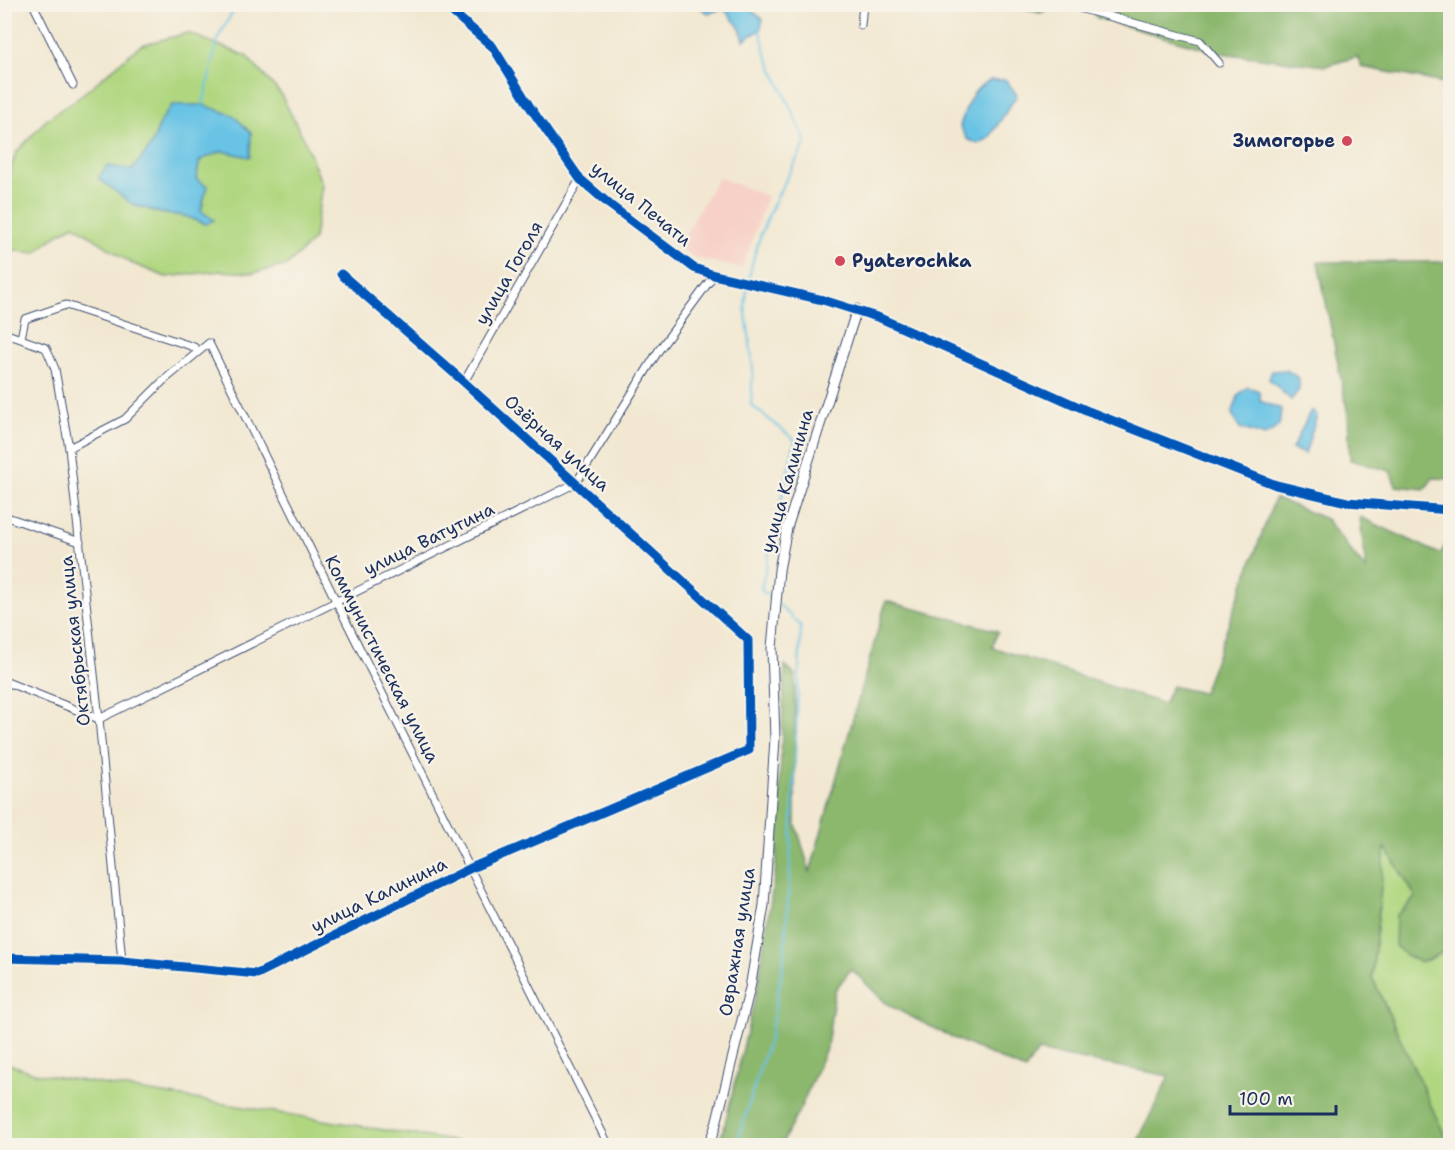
<svg xmlns="http://www.w3.org/2000/svg" width="1455" height="1150" font-family="'Shantell Sans',sans-serif">
  <style>
    .built { fill: #f7d1c7 }
    .green { fill: #b0d780; stroke: #66836f; stroke-width: 1.5; fill-rule: evenodd }
    .forest { fill: #8cb86e; stroke: #547466; stroke-width: 1.5 }
    .water { fill: #68c3e5; stroke: #4279a2; stroke-width: 1.5 }
    .lines { fill: none; stroke-linecap: round; stroke-linejoin: round }
    .stream { stroke: #68c3e5; stroke-width: 2 }
    .street-casing { stroke: #3b4b6f; stroke-width: 9 }
    .secondary-casing { stroke: #3b4b6f; stroke-width: 11 }
    .street { stroke: #fff; stroke-width: 7 }
    .secondary { stroke: #fff; stroke-width: 9 }
    .cycleway-casing { stroke: #f7f3e8; stroke-width: 13 }
    .cycleway { stroke: #0057b8; stroke-width: 9 }
    .poi-dot { fill: #d1495b; stroke: #f7f3e8; stroke-width: 2 }
    .labels { text-anchor: middle; stroke-width: 5; stroke-linejoin: round; paint-order: stroke }
    .poi-label { font-size: 18px; font-weight: bold; fill: #1b2f5e; stroke: #f7f3e8; text-anchor: end }
    .street-label { font-size: 18px; fill: #1b2f5e; stroke: #f7f3e8 }
  </style>
  <rect width="100%" height="100%" fill="#f7f3e8"/>
  <filter id="ink" filterUnits="userSpaceOnUse"><feTurbulence type="fractalNoise" baseFrequency=".0167" numOctaves="2"/><feDisplacementMap in="SourceGraphic" scale="12" xChannelSelector="R" yChannelSelector="G"/><feConvolveMatrix kernelMatrix="1 2 1 2 8 2 1 2 1" color-interpolation-filters="sRGB"/></filter>
  <filter id="wash" filterUnits="userSpaceOnUse"><feTurbulence type="fractalNoise" baseFrequency=".008" numOctaves="4" result="noise"/><feDisplacementMap in="SourceGraphic" scale="24" xChannelSelector="R" yChannelSelector="G"/><feGaussianBlur stdDeviation="1.35" result="paint"/><feColorMatrix in="noise" values="0 0 0 0 0 0 0 0 0 0 0 0 0 0 0 0 0 1.4 0 .05"/><feComposite in="paint" operator="in"/></filter>
  <g filter="url(#wash)">
    <rect width="100%" height="100%" fill="#f2e8d1"/>
    <!-- built -->
    <polygon class="built" points="718,177 767,196 742,269 693,257 678,247"/>
    <!-- green -->
    <g class="green">
      <path d="M188,33l58,23 34,37 25,48 17,44 -8,54 -26,26 -35,8 -33,-2 -54,6 -35,-14 -57,-38 -16,9 -23,19 -30,-4v-64l11,-32 31,-34 31,-21 63,-53zM162,119l88,38 -28,-6 -22,9 -4,19 11,7 -6,25 5,13 -21,-8 -25,-3 -27,-9 -15,-12 -11,-26 25,4 19,-24z"/>
      <polygon points="1385,846 1416,897 1396,916 1438,955 1450,945 1450,1145 1449,1145 1372,977"/>
      <polygon points="4,1062 34,1073 477,1145 5,1145"/>
    </g>
    <!-- forest -->
    <g class="forest">
      <polygon points="1013,5 1057,5 1040,13"/>
      <polygon points="1088,5 1450,5 1450,84 1362,67 1357,57 1325,66 1220,53 1097,18"/>
      <polygon points="1318,262 1450,262 1450,479 1433,478 1425,489 1396,486 1390,471 1350,460 1348,415"/>
      <polygon points="1275,498 1326,519 1366,570 1360,517 1440,554 1450,538 1450,945 1438,955 1421,963 1407,956 1395,946 1396,916 1416,897 1385,847 1372,977 1449,1145 1136,1145 1169,1076 1038,1051 1025,1070 949,1036 888,1005 851,969 835,990 827,1046 801,1107 781,1145 718,1145 724,1128 758,985 776,865 785,665 795,676 795,821 810,872 886,601 998,631 992,647 1164,704 1172,686 1203,693"/>
    </g>
    <!-- water -->
    <g class="water">
      <polygon points="696,5 746,5 763,20 760,30 744,40 740,28 724,9 708,13"/>
      <path d="M990,80h16l11,15 -28,43 -11,6 -11,-5 -7,-13c6,-19 11,-37 30,-46z"/>
      <polygon points="172,105 203,105 233,115 251,133 250,157 222,151 200,160 196,179 207,186 201,211 214,220 206,224 185,216 160,213 132,204 98,178 107,166 132,170 151,146 162,119"/>
      <polygon points="1286,370 1299,378 1299,390 1291,400 1269,379 1272,371"/>
      <polygon points="1248,387 1259,391 1260,401 1281,409 1279,426 1265,436 1240,428 1232,414 1239,394"/>
      <polygon points="1311,410 1317,415 1305,454 1292,449"/>
    </g>
    <g class="lines">
      <!-- stream -->
      <g class="stream">
        <polyline points="203,105 218,38 237,4"/>
        <path d="M749,279c9,-52 33,-92 57,-137l-40,-88 -6,-24 -3,-2"/>
        <polyline points="748,284 745,305 753,367 751,405 795,440 761,589 774,601"/>
        <polyline points="736,1146 770,1036 784,959 790,868 801,626 778,604"/>
      </g>
    </g>
  </g>
  <g filter="url(#ink)">
    <g class="lines">
      <defs>
        <g id="street">
          <polyline points="33,4 73,85"/>
          <polyline points="1064,4 1200,41 1219,63"/>
          <polyline points="861,25 863,4"/>
          <polyline points="4,333 46,348 55,369 69,448 99,719 122,961"/>
          <polyline points="21,338 25,319 66,305 194,347 198,351"/>
          <polyline points="464,382 580,179"/>
          <polyline points="69,448 125,419 163,381 209,343 336,601 609,1146"/>
          <polyline points="4,516 80,542"/>
          <polyline points="4,681 99,719 576,483 659,350 714,275"/>
          <polyline points="4,958 122,961 257,974 471,868 749,750 748,640 464,382 341,274"/>
        </g>
        <g id="secondary">
          <polyline points="443,4 493,47 530,107 580,179 610,205 694,268 714,275 823,300 880,318 1088,411 1276,485 1347,502 1450,510"/>
          <polyline points="708,1146 715,1128 750,988 764,905 775,739 772,648 779,570 787,528 857,309"/>
        </g>
      </defs>
      <!-- street casing -->
      <use href="#street" class="street-casing"/>
      <!-- secondary casing -->
      <use href="#secondary" class="secondary-casing"/>
      <!-- street -->
      <use href="#street" class="street"/>
      <!-- secondary -->
      <use href="#secondary" class="secondary"/>
      <defs>
        <g id="cycleway">
          <polyline points="443,4 493,47 530,107 580,179 610,205 694,268 714,275 823,300 880,318 1088,411 1276,485 1347,502 1450,510"/>
          <polyline points="4,958 122,961 257,974 471,868 749,750 748,640 464,382 341,274"/>
        </g>
      </defs>
      <!-- cycleway casing -->
      <use href="#cycleway" class="cycleway-casing"/>
      <!-- cycleway -->
      <use href="#cycleway" class="cycleway"/>
    </g>
  </g>
  <!-- markers -->
  <g class="poi-dot">
    <circle cx="1347" cy="141" r="6"/>
    <circle cx="840" cy="261" r="6"/>
  </g>
  <g class="labels">
    <!-- poi labels -->
    <g class="poi-label">
      <text x="1335" y="147">Зимогорье</text>
      <text x="852" y="267" text-anchor="start">Pyaterochka</text>
    </g>
    <!-- street labels -->
    <g class="street-label">
      <text transform="translate(641 204) rotate(39)" y="6">улица Печати</text>
      <text transform="translate(509 273) rotate(-60)" y="6">улица Гоголя</text>
      <text transform="translate(557 443) rotate(42)" y="6">Озёрная улица</text>
      <text transform="translate(787 481) rotate(-74)" y="6">улица Калинина</text>
      <text transform="translate(429 539) rotate(-26)" y="6">улица Ватутина</text>
      <text transform="translate(75 641) rotate(-96)" y="6">Октябрьская улица</text>
      <text transform="translate(382 659) rotate(63)" y="6">Коммунистическая улица</text>
      <text transform="translate(379 895) rotate(-26)" y="6">улица Калинина</text>
      <text transform="translate(737 942) rotate(-81)" y="6">Овражная улица</text>
    </g>
  </g>
  <!-- margin -->
  <rect width="1455" height="1150" fill="none" stroke="#f7f3e8" stroke-width="24"/>
  <!-- scale -->
  <path d="M1230 1105v9h106v-9" fill="none" stroke="#1b2f5e" stroke-width="3"/>
  <text x="1239" y="1105" font-size="18" fill="#1b2f5e" stroke="#f7f3e8" stroke-width="4.5" paint-order="stroke">100 m</text>
</svg>
